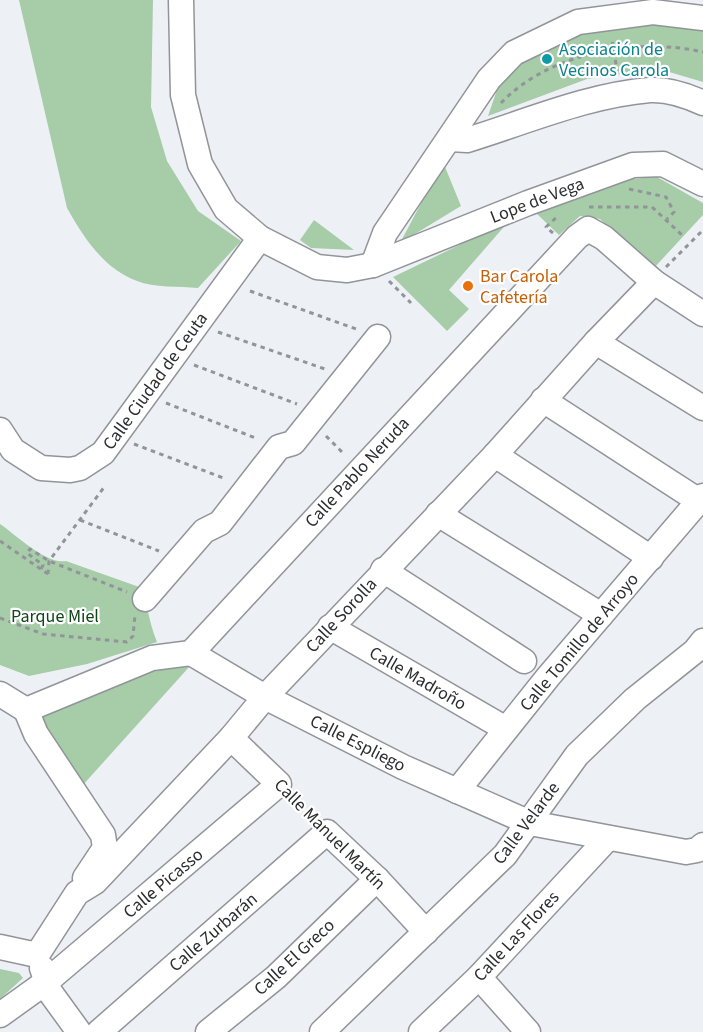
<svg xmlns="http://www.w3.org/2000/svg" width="703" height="1032" font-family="'Source Sans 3',sans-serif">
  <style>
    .green { fill: #a7cca8 }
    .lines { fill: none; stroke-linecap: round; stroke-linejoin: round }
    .minor-casing { stroke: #919499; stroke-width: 27 }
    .path { stroke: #919498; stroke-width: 3; stroke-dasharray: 4.5 4.5; stroke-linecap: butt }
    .minor { stroke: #fff; stroke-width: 24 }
    .culture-dot { fill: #0f9aa8; stroke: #fff; stroke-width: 2 }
    .food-dot { fill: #e8710a; stroke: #fff; stroke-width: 2 }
    .labels { text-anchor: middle; stroke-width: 4.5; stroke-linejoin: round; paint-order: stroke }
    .culture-label { font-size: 18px; fill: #0d838f; stroke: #fff; text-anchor: start }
    .street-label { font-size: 18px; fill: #2b2d2f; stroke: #fff }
    .food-label { font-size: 18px; fill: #c56008; stroke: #fff; text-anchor: start }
    .park-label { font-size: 18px; fill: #0f4617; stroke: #fff }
  </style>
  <rect width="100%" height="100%" fill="#edf1f6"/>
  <!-- green -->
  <g class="green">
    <path d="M19,0h134l-2,107 16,54 31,50 43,30 -43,47c-19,-2 -44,0 -61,-7 -33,-12 -53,-43 -70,-73z"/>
    <polygon points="656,19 703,25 703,82 659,69 587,79 488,116 498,87 520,59 579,31"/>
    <polygon points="443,162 461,206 400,243"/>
    <polygon points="657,177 703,203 703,215 653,269 600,219 580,216 559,235 536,213 617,180"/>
    <polygon points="314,220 354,250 311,248 300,240"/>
    <polygon points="509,221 449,290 469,309 447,331 393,277"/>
    <path d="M0,524c16,11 47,41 66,37l76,27c6,20 7,34 15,54l-70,22 -58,12 -29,-11z"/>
    <path d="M190,666l-108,120 -25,-34 -16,-33c32,-29 106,-51 149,-53z"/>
    <polygon points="0,969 19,973 23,978 0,999"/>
  </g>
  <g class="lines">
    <defs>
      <g id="minor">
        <polyline points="181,0 183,95 200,164 226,209 260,238 317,267 347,270 373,265 528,203 633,165 663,164 703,184"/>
        <path d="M450,139l17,1c59,-18 121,-45 183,-50 19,-1 36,5 53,13"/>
        <polyline points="373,265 385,233 489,79 514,53 578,22 653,12 703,18"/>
        <polyline points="596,342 703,408"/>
        <polyline points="543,400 699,501"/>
        <polyline points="0,430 13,450 41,468 70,470 80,468 103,453 260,238"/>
        <polyline points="495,455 651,558"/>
        <polyline points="438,514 601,615"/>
        <polyline points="383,570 524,661"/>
        <polyline points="145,599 204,531 220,523 279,447 293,443 378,337"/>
        <polyline points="330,627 506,729"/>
        <polyline points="191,653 265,697 403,767 530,823 686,852 697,850 703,845"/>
        <polyline points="0,694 26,710"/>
        <polyline points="26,710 152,658 191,653 577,237 588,229 604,238 654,282 703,314"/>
        <polyline points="26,710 36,734 103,835 105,848 85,878"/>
        <polyline points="457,791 548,677 703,496"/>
        <polyline points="0,947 37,955"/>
        <polyline points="37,955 77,893 95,882 231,738 265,697 495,455 596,342 654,282"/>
        <polyline points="42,968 50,992 79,1032"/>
        <polyline points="479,977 528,1032"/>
        <polyline points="0,1015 46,982 279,784 231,738"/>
        <polyline points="99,1032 327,832 377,879 426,932"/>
        <polyline points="208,1032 276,977 377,879"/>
        <polyline points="322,1032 505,855 577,755 635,699 695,651 703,641"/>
        <polyline points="421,1032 479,977 608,838"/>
      </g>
    </defs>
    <!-- minor casing -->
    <use href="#minor" class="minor-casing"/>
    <!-- path -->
    <g class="path">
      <polyline points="607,74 607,72 617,70 612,40"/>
      <path d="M501,103c49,-51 136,-66 202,-51"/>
      <polyline points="629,189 666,197 674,212 667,219"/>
      <polyline points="589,207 652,207 683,236"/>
      <polyline points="553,233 546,227 559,215"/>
      <polyline points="666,267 703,230"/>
      <polyline points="389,281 411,303"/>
      <polyline points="250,291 359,330"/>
      <polyline points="218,332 325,369"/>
      <polyline points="194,365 297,404"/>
      <polyline points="166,403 258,439"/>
      <polyline points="326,436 345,455"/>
      <polyline points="134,444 226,479"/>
      <polyline points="80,520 159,551"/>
      <polyline points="0,541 48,574"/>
      <polyline points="41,569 43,565 27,553 30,549 49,561 127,592"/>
      <polyline points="48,574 49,561 105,486"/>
      <polyline points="0,618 43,634 127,642 133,636 135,615"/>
      <polyline points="294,799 313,818"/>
    </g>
    <!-- minor -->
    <use href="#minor" class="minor"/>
  </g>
  <!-- markers -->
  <circle class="culture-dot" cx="547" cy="59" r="6"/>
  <circle class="food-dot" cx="468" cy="286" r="6"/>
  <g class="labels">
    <!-- culture labels -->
    <g class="culture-label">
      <text x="559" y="55">Asociación de<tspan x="559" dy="21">Vecinos Carola</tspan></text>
    </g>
    <!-- street labels -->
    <g class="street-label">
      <text transform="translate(537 200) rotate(-21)" y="6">Lope de Vega</text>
      <text transform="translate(155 381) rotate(-54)" y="6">Calle Ciudad de Ceuta</text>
      <text transform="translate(357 472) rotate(-47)" y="6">Calle Pablo Neruda</text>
      <text transform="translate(341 615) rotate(-47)" y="6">Calle Sorolla</text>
      <text transform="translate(579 642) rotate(-50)" y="6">Calle Tomillo de Arroyo</text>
      <text transform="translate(418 678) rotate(30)" y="6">Calle Madroño</text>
      <text transform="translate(358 743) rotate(27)" y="6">Calle Espliego</text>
      <text transform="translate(526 823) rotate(-53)" y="6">Calle Velarde</text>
      <text transform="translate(330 834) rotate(45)" y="6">Calle Manuel Martín</text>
      <text transform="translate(163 883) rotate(-40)" y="6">Calle Picasso</text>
      <text transform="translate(213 932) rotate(-41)" y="6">Calle Zurbarán</text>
      <text transform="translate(516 936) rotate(-47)" y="6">Calle Las Flores</text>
      <text transform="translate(294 957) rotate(-43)" y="6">Calle El Greco</text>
    </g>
    <!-- food labels -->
    <g class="food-label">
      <text x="480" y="282">Bar Carola<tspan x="480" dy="21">Cafetería</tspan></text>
    </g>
    <!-- park labels -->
    <g class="park-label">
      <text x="55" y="622">Parque Miel</text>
    </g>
  </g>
</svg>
